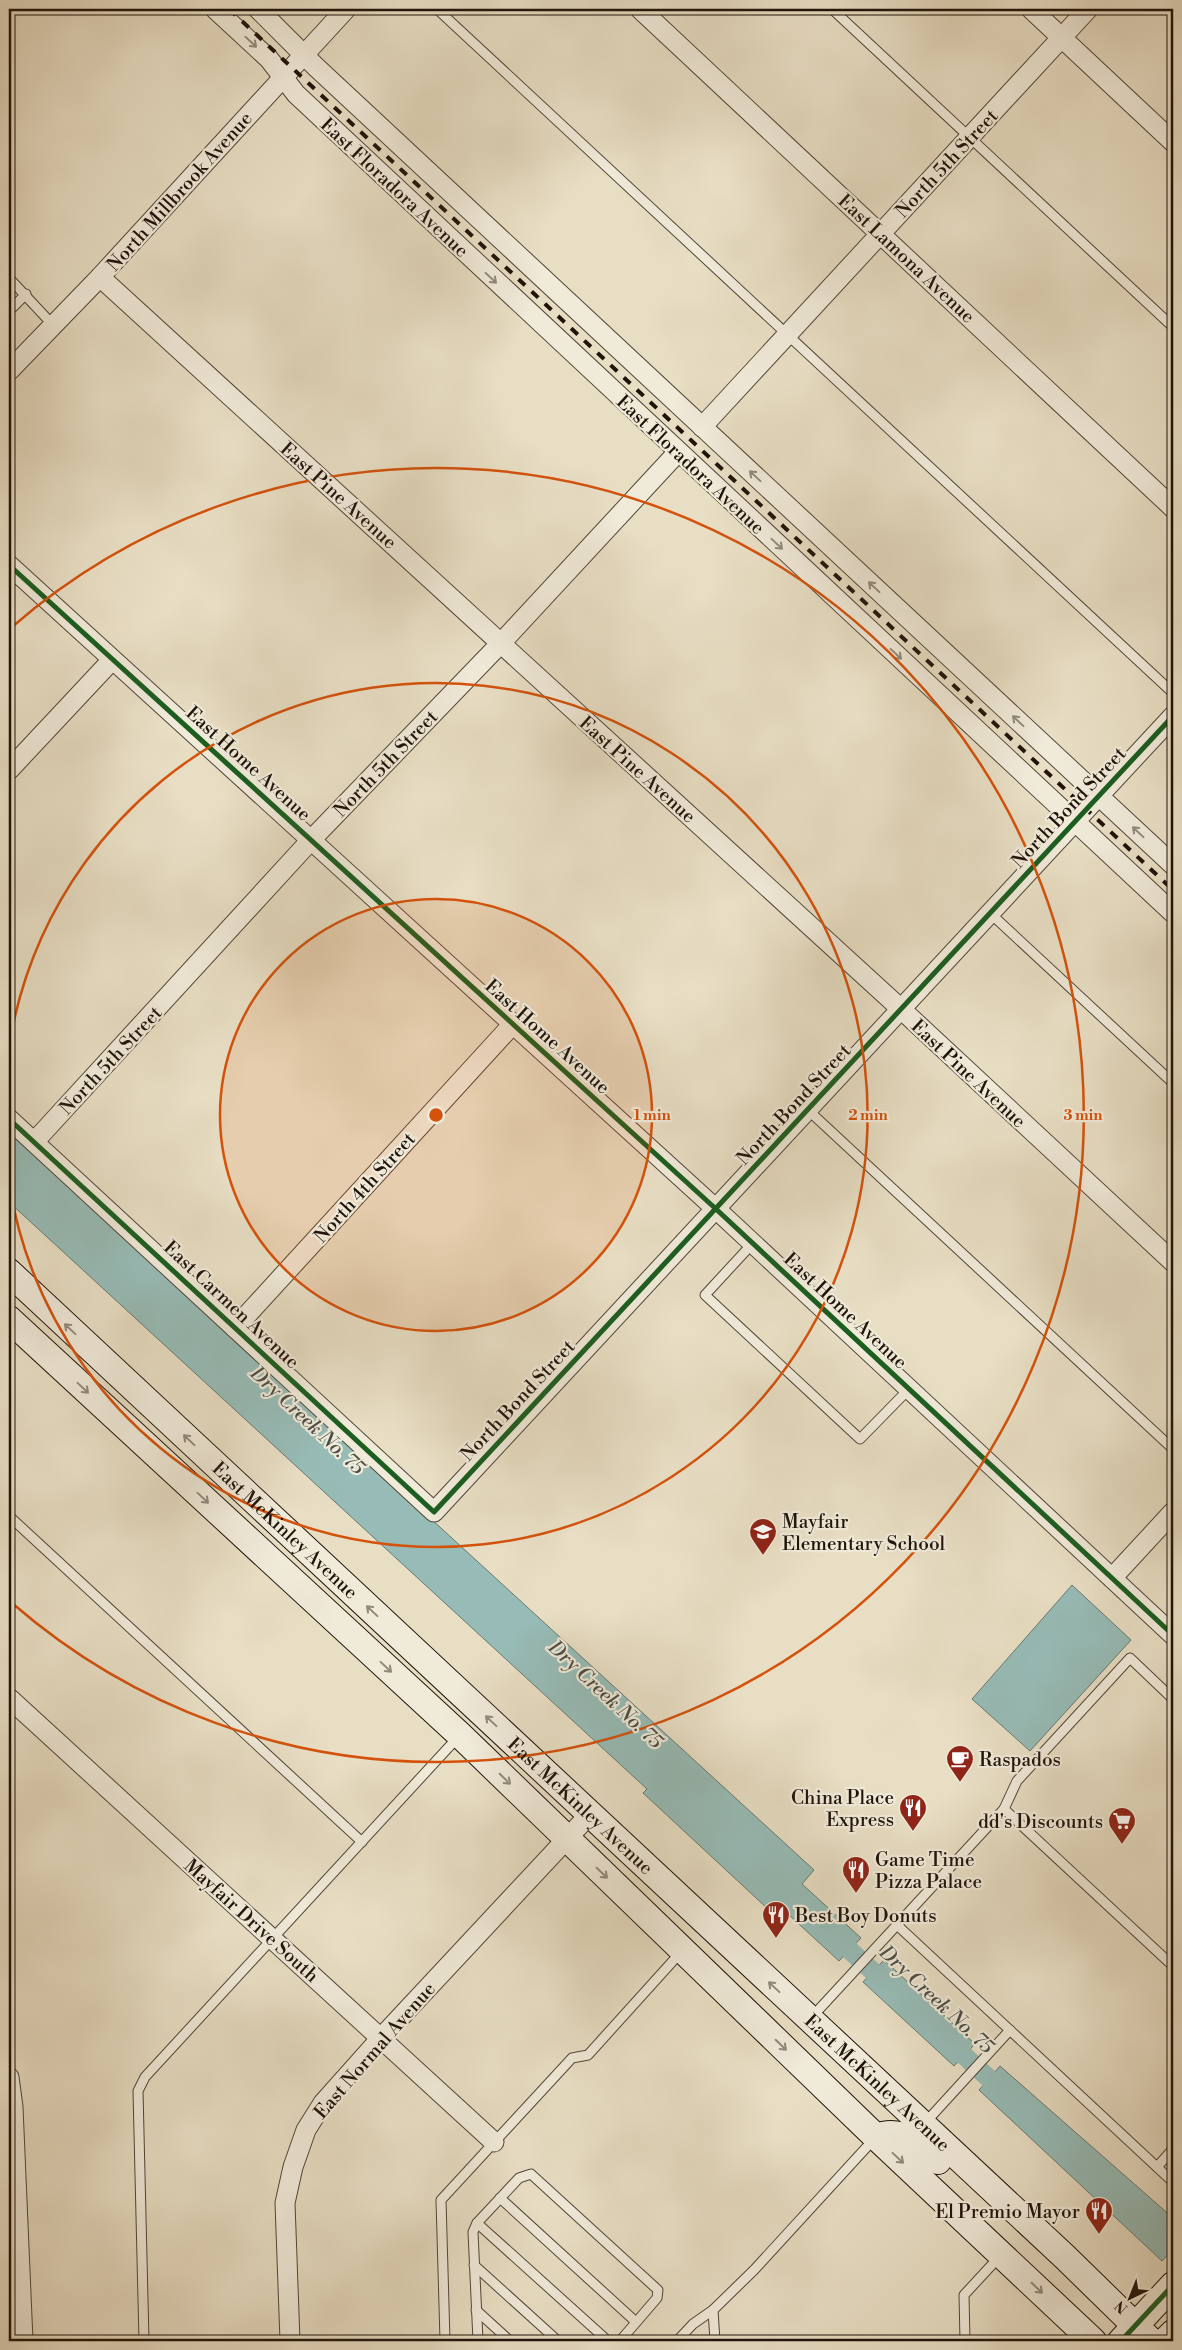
<svg xmlns="http://www.w3.org/2000/svg" width="1182" height="2350" font-family="'Libre Bodoni',serif">
  <style>
    .water { fill: #97bcb7; stroke: #677872 }
    .lines { fill: none; stroke-linecap: round; stroke-linejoin: round }
    .canal { stroke: #97bcb7; stroke-width: 19 }
    .lane-casing { stroke: #514638; stroke-width: 11 }
    .street-casing { stroke: #514638; stroke-width: 21 }
    .secondary-casing { stroke: #1f130a; stroke-width: 28 }
    .lane { stroke: #f0ead9; stroke-width: 9 }
    .street { stroke: #f0ead9; stroke-width: 19 }
    .secondary { stroke: #f0ead9; stroke-width: 26 }
    .rail { stroke: #1f130a; stroke-width: 4; stroke-dasharray: 9 9; stroke-linecap: butt }
    .cycleway-casing { stroke: #f0ead9; stroke-width: 8 }
    .cycleway { stroke: #1b5e20; stroke-width: 5 }
    .oneway { stroke: #92897c }
    .ring { fill: none; stroke: #d4520c; stroke-width: 2.5 }
    .labels { text-anchor: middle; stroke-width: 4.5; stroke-linejoin: round; paint-order: stroke }
    .street-label { font-size: 19px; fill: #1f130a; stroke: #f0ead9 }
    .poi-label { font-size: 19px; fill: #1f130a; stroke: #f0ead9; text-anchor: start }
    .water-label { font-size: 20px; font-style: italic; fill: #494e47; stroke: #f0ead9 }
    .centre { fill: #d4520c; stroke: #f0ead9; stroke-width: 2.5 }
    .ring-label { font-size: 15px; text-anchor: middle; font-weight: bold; fill: #d4520c; stroke: #f0ead9; stroke-width: 4.5; stroke-linejoin: round; paint-order: stroke }
  </style>
  <rect width="100%" height="100%" fill="#e8dec4"/>
  <filter id="stains"><feTurbulence type="fractalNoise" baseFrequency=".004" numOctaves="4"/><feColorMatrix values="0 0 0 0 .2 0 0 0 0 .09 0 0 0 0 .02 0 0 0 .5 -.17"/></filter>
  <radialGradient id="worn" r=".72"><stop offset=".6" stop-color="#630" stop-opacity="0"/><stop offset="1" stop-color="#630" stop-opacity=".3"/></radialGradient>
  <!-- water -->
  <g class="water">
    <polygon points="9,1132 814,1870 802,1884 861,1938 839,1961 776,1903 769,1910 643,1793 647,1789 9,1202"/>
    <polygon points="1072,1585 1131,1640 1030,1751 972,1699"/>
    <polygon points="884,1960 975,2044 954,2066 863,1982"/>
    <polygon points="1000,2066 1173,2218 1173,2249 1162,2261 979,2090"/>
  </g>
  <g class="lines">
    <!-- canal -->
    <g class="canal">
      <polyline points="831,1933 892,1989"/>
      <polyline points="945,2038 1008,2096"/>
    </g>
    <defs>
      <g id="lane">
        <polyline points="437,9 1173,693"/>
        <polyline points="832,9 1173,327"/>
        <polyline points="9,278 52,324"/>
        <polyline points="9,311 26,294"/>
        <polyline points="990,913 1173,1083"/>
        <polyline points="808,1110 1173,1449"/>
        <polyline points="753,1243 705,1295 860,1439 909,1389"/>
        <polyline points="9,1516 362,1842"/>
        <polyline points="1004,1809 1017,1781 1130,1658 1173,1699"/>
        <polyline points="897,1925 1173,2182"/>
        <polyline points="811,2018 1004,1809 1173,1966"/>
        <polyline points="925,2123 1010,2030"/>
        <polyline points="1157,2167 1173,2149"/>
        <polyline points="500,2198 636,2322"/>
        <polyline points="477,2223 608,2341"/>
        <polyline points="474,2265 558,2341"/>
        <polyline points="476,2310 510,2341"/>
        <polyline points="144,2341 138,2091 145,2077 459,1736"/>
        <polyline points="445,2341 441,2200 572,2058 588,2055 681,1952"/>
        <polyline points="478,2341 473,2232 477,2223 519,2178 531,2174 658,2290 657,2298 620,2341"/>
        <polyline points="677,2341 693,2324 713,2310"/>
        <polyline points="715,2341 713,2310 754,2270 875,2138"/>
        <polyline points="965,2341 964,2295 1000,2256"/>
      </g>
      <g id="street">
        <polyline points="215,9 269,59 296,94 1173,913"/>
        <polyline points="258,9 316,67 1173,865"/>
        <polyline points="640,9 1173,508"/>
        <polyline points="1031,9 1173,142"/>
        <polyline points="100,277 901,1009 1173,1262"/>
        <polyline points="9,371 100,277 346,9"/>
        <polyline points="702,427 1088,9"/>
        <polyline points="9,565 716,1209 1173,1635"/>
        <polyline points="9,770 112,660"/>
        <polyline points="9,1119 434,1512 1173,716"/>
        <polyline points="34,1142 311,840 501,643 678,452"/>
        <polyline points="235,1328 513,1024"/>
        <polyline points="1112,1578 1173,1512"/>
        <polyline points="9,1698 494,2142"/>
        <polyline points="9,2077 13,2107 23,2341"/>
        <polyline points="290,2341 285,2203 293,2167 306,2130 323,2103 381,2038 590,1814"/>
      </g>
      <g id="secondary">
        <path id="s1" d="M9,1272l1056,985 86,84"/>
        <polyline points="9,1319 460,1735 876,2137 1093,2341"/>
        <path d="M876,2137c26,-10 44,7 62,24"/>
        <polyline points="1121,2341 1173,2285"/>
        <polyline points="1165,2341 1173,2333"/>
      </g>
    </defs>
    <!-- lane casing -->
    <use href="#lane" class="lane-casing"/>
    <!-- street casing -->
    <use href="#street" class="street-casing"/>
    <!-- secondary casing -->
    <use href="#secondary" class="secondary-casing"/>
    <!-- lane -->
    <use href="#lane" class="lane"/>
    <!-- street -->
    <use href="#street" class="street"/>
    <!-- secondary -->
    <use href="#secondary" class="secondary"/>
    <!-- rail -->
    <polyline class="rail" points="229,9 1173,890"/>
    <defs>
      <g id="cycleway">
        <polyline points="9,565 716,1209 1173,1635"/>
        <polyline points="9,1119 434,1512 1173,716"/>
        <polyline points="1121,2341 1173,2285"/>
      </g>
    </defs>
    <!-- cycleway casing -->
    <use href="#cycleway" class="cycleway-casing"/>
    <!-- cycleway -->
    <use href="#cycleway" class="cycleway"/>
  </g>
  <!-- one-way arrows -->
  <defs><path id="oneway-shaft" d="M-6 0H5M1.5-3L5.5 0L1.5 3" fill="none" stroke-width="1.6" stroke-linecap="round" stroke-linejoin="round" transform="scale(1.25)"/></defs>
  <g class="oneway">
    <use href="#oneway-shaft" transform="translate(251 42) rotate(43)"/>
    <use href="#oneway-shaft" transform="translate(491 278) rotate(43)"/>
    <use href="#oneway-shaft" transform="translate(755 476) rotate(-137)"/>
    <use href="#oneway-shaft" transform="translate(777 544) rotate(43)"/>
    <use href="#oneway-shaft" transform="translate(874 587) rotate(-137)"/>
    <use href="#oneway-shaft" transform="translate(896 654) rotate(43)"/>
    <use href="#oneway-shaft" transform="translate(1018 721) rotate(-137)"/>
    <use href="#oneway-shaft" transform="translate(1138 832) rotate(-137)"/>
    <use href="#oneway-shaft" transform="translate(70 1329) rotate(-137)"/>
    <use href="#oneway-shaft" transform="translate(83 1388) rotate(43)"/>
    <use href="#oneway-shaft" transform="translate(189 1440) rotate(-137)"/>
    <use href="#oneway-shaft" transform="translate(203 1498) rotate(43)"/>
    <use href="#oneway-shaft" transform="translate(372 1611) rotate(-137)"/>
    <use href="#oneway-shaft" transform="translate(386 1667) rotate(43)"/>
    <use href="#oneway-shaft" transform="translate(491 1721) rotate(-137)"/>
    <use href="#oneway-shaft" transform="translate(505 1779) rotate(44)"/>
    <use href="#oneway-shaft" transform="translate(602 1873) rotate(44)"/>
    <use href="#oneway-shaft" transform="translate(774 1987) rotate(-137)"/>
    <use href="#oneway-shaft" transform="translate(781 2045) rotate(44)"/>
    <use href="#oneway-shaft" transform="translate(898 2158) rotate(43)"/>
    <use href="#oneway-shaft" transform="translate(1037 2288) rotate(44)"/>
  </g>
  <!-- distance rings -->
  <circle cx="436" cy="1115" r="216" fill="#d4520c" fill-opacity=".12"/>
  <g class="ring">
    <circle cx="436" cy="1115" r="216"/>
    <path d="M9 1047A432 432 0 1 1 9 1183"/>
    <path d="M12 627A647 647 0 1 1 12 1603"/>
  </g>
  <!-- icons -->
  <defs>
    <symbol id="school-pin" viewBox="-11 -11 22 30"><path d="M0 17L-7.5 6A9.5 9.5 0 1 1 7.5 6Z" fill="#8f2418" stroke="#f0ead9"/><path d="M0-5L7-2L0 1L-7-2ZM-4 1L0 2.5L4 1V4Q0 6-4 4Z" fill="#fff"/></symbol>
    <symbol id="cafe-pin" viewBox="-11 -11 22 30"><path d="M0 17L-7.5 6A9.5 9.5 0 1 1 7.5 6Z" fill="#8f2418" stroke="#f0ead9"/><path d="M-5.5-4.5H6V0H3Q3 3.5 0 3.5H-2.5Q-5.5 3.5-5.5 0ZM3-3.2v2h1.7v-2ZM-6 4.5H4V6H-6Z" fill="#fff"/></symbol>
    <symbol id="restaurant-pin" viewBox="-11 -11 22 30"><path d="M0 17L-7.5 6A9.5 9.5 0 1 1 7.5 6Z" fill="#8f2418" stroke="#f0ead9"/><path d="M-5-6h1v4h1v-4h1v4h1v-4h1v5L-1.5 .5V6h-2V.5L-5-1ZM5-6V6H3V1.5H1.5Q1.5-4 5-6Z" fill="#fff"/></symbol>
    <symbol id="supermarket-pin" viewBox="-11 -11 22 30"><path d="M0 17L-7.5 6A9.5 9.5 0 1 1 7.5 6Z" fill="#8f2418" stroke="#f0ead9"/><path d="M-6-5.5h2.5l.6 2H6L4.5 2H-2.5L-4.4-4H-6ZM-1.5 3.2a1.3 1.3 0 1 0 .1 0ZM3 3.2a1.3 1.3 0 1 0 .1 0Z" fill="#fff"/></symbol>
  </defs>
  <g fill-rule="evenodd">
    <use href="#school-pin" x="747" y="1516" width="32" height="43"/>
    <use href="#cafe-pin" x="944" y="1743" width="32" height="43"/>
    <use href="#restaurant-pin" x="897" y="1792" width="32" height="43"/>
    <use href="#supermarket-pin" x="1106" y="1805" width="32" height="43"/>
    <use href="#restaurant-pin" x="840" y="1854" width="32" height="43"/>
    <use href="#restaurant-pin" x="760" y="1899" width="32" height="43"/>
    <use href="#restaurant-pin" x="1083" y="2195" width="32" height="43"/>
  </g>
  <g class="labels">
    <!-- street labels -->
    <g class="street-label">
      <text transform="translate(946 163) rotate(-47)" y="7">North 5th Street</text>
      <text transform="translate(395 187) rotate(43)" y="7">East Floradora Avenue</text>
      <text transform="translate(179 191) rotate(-48)" y="7">North Millbrook Avenue</text>
      <text transform="translate(907 258) rotate(43)" y="7">East Lamona Avenue</text>
      <text transform="translate(691 464) rotate(43)" y="7">East Floradora Avenue</text>
      <text transform="translate(339 495) rotate(42)" y="7">East Pine Avenue</text>
      <text transform="translate(249 763) rotate(42)" y="7">East Home Avenue</text>
      <text transform="translate(385 763) rotate(-46)" y="7">North 5th Street</text>
      <text transform="translate(638 769) rotate(42)" y="7">East Pine Avenue</text>
      <text transform="translate(1068 807) rotate(-47)" y="7">North Bond Street</text>
      <text transform="translate(548 1036) rotate(42)" y="7">East Home Avenue</text>
      <text transform="translate(110 1060) rotate(-47)" y="7">North 5th Street</text>
      <text transform="translate(969 1073) rotate(43)" y="7">East Pine Avenue</text>
      <text transform="translate(793 1104) rotate(-47)" y="7">North Bond Street</text>
      <text transform="translate(364 1187) rotate(-48)" y="7">North 4th Street</text>
      <text transform="translate(232 1304) rotate(43)" y="7">East Carmen Avenue</text>
      <text transform="translate(846 1310) rotate(43)" y="7">East Home Avenue</text>
      <text transform="translate(517 1400) rotate(-47)" y="7">North Bond Street</text>
      <text dy="7" stroke="none"><textPath href="#s1" startOffset="378">East McKinley Avenue</textPath></text>
      <text dy="7" stroke="none"><textPath href="#s1" startOffset="782">East McKinley Avenue</textPath></text>
      <text transform="translate(252 1920) rotate(42)" y="7">Mayfair Drive South</text>
      <text transform="translate(374 2050) rotate(-49)" y="7">East Normal Avenue</text>
      <text dy="7" stroke="none"><textPath href="#s1" startOffset="1188">East McKinley Avenue</textPath></text>
    </g>
    <!-- poi labels -->
    <g class="poi-label">
      <text x="782" y="1528">Mayfair<tspan x="782" dy="22">Elementary School</tspan></text>
      <text x="979" y="1766">Raspados</text>
      <text x="894" y="1804" text-anchor="end">China Place<tspan x="894" dy="22">Express</tspan></text>
      <text x="1103" y="1828" text-anchor="end">dd's Discounts</text>
      <text x="875" y="1866">Game Time<tspan x="875" dy="22">Pizza Palace</tspan></text>
      <text x="795" y="1922">Best Boy Donuts</text>
      <text x="1080" y="2218" text-anchor="end">El Premio Mayor</text>
    </g>
    <!-- water labels -->
    <g class="water-label">
      <text transform="translate(308 1420) rotate(43)" y="7">Dry Creek No. 75</text>
      <text transform="translate(606 1694) rotate(43)" y="7">Dry Creek No. 75</text>
      <text transform="translate(937 1999) rotate(43)" y="7">Dry Creek No. 75</text>
    </g>
  </g>
  <circle cx="436" cy="1115" r="8" class="centre"/>
  <g class="ring-label">
    <text x="652" y="1120">1 min</text>
    <text x="868" y="1120">2 min</text>
    <text x="1083" y="1120">3 min</text>
  </g>
  <!-- margin -->
  <rect width="1182" height="2350" fill="none" stroke="#e8dec4" stroke-width="30"/>
  <rect x="10" y="10" width="1162" height="2330" fill="none" stroke="#1f130a" stroke-width="2.5"/>
  <rect x="15" y="15" width="1152" height="2320" fill="none" stroke="#1f130a"/>
  <!-- north arrow -->
  <g transform="translate(1130 2298) rotate(223)" stroke="#f0ead9" stroke-width="4" paint-order="stroke">
  <path d="M0-4L9 19L0 12L-9 19Z" fill="#1f130a"/>
  <text y="-8" font-size="14" font-weight="bold" text-anchor="middle" fill="#1f130a">N</text>
  </g>
  <rect width="100%" height="100%" filter="url(#stains)"/>
  <rect width="100%" height="100%" fill="url(#worn)"/>
</svg>
